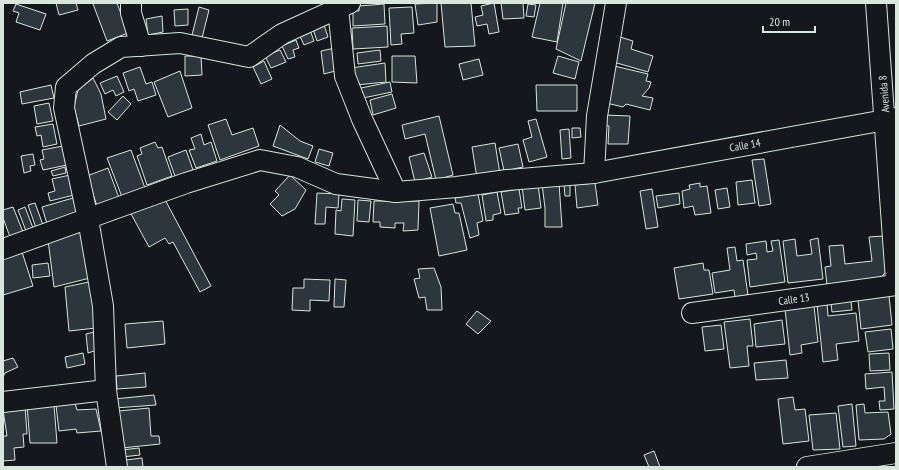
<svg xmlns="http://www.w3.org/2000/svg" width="899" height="470" font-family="'PT Sans Narrow',sans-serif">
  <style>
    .building { fill: #2c363c; stroke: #d8e6dc }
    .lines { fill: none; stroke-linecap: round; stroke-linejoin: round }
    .minor-casing { stroke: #d8e6dc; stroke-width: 22 }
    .minor { stroke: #14181c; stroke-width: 20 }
    .labels { text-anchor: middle; stroke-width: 3; stroke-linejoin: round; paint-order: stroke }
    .street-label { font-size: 11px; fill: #d8e6dc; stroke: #14181c }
  </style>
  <rect width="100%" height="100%" fill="#14181c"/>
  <!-- building -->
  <g class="building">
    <polygon points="56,3 76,3 78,10 59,15"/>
    <polygon points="96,3 117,3 128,33 107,41 93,4"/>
    <polygon points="437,3 437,22 418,25 415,4"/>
    <polygon points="441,3 471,3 475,46 445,47"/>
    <polygon points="494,3 499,32 489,34 487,24 477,26 475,17 483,15 481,6"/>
    <polygon points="501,3 523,3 524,18 503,19"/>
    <polygon points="540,3 563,3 557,42 532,37"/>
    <polygon points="566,3 595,3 581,61 556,49"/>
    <polygon points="16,4 46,14 40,30 16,22 19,13 13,11"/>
    <polygon points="384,4 385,24 353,26 353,11 359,11 359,6"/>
    <polygon points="528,4 536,5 534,17 526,16"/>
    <polygon points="199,7 209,10 202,38 192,35"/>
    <polygon points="412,7 414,33 401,34 402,44 391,45 389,8"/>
    <polygon points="188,9 188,25 175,26 174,10"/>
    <polygon points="162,16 163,32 148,35 146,19"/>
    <polygon points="324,25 328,37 317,41 313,29"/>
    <polygon points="387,26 388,47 353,49 352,28"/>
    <polygon points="310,30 314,41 304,45 299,34"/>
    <polygon points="617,36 633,41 631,49 653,56 648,72 610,61"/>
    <polygon points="296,40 299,48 293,50 295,57 288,59 282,46"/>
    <polygon points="335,48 339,70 324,74 321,51"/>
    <polygon points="280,50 286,62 271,68 265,56"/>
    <polygon points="380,50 381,61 358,64 357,53"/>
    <polygon points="185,56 201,56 202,75 185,76"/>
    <polygon points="392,56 415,56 417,83 392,82"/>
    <polygon points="558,56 579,62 575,79 553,73"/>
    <polygon points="479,59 483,75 463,80 459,64"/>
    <polygon points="264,61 272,79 261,84 253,67"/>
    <polygon points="385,63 386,82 356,85 351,68"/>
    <polygon points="610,65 648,74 646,81 651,82 649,88 642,96 653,98 650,110 626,104 623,107 602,102"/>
    <polygon points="140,67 146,84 152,82 156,95 138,101 134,89 129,91 123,73"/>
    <polygon points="180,71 192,108 168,117 154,82"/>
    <polygon points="117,76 124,92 116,96 113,90 105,94 100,83"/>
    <polygon points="93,78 101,94 106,119 79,126 74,107 78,90"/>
    <polygon points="390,82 392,92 363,98 361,88"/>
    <polygon points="51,85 54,98 22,104 20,92"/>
    <polygon points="536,85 577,85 577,111 537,111"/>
    <polygon points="392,94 396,108 373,115 370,100"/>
    <polygon points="123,96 131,104 117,120 108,112"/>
    <polygon points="49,103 53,121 37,124 34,106"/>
    <polygon points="605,115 630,116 628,144 608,144 609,126 604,125"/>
    <polygon points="439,116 453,175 436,180 425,134 405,139 402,125"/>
    <polygon points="226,119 232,135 253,128 259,146 220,160 208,125"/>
    <polygon points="536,119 547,157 529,162 523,140 532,137 528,121"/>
    <polygon points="53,124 57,144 43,147 41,135 37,136 35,127"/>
    <polygon points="280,125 300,141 313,146 308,159 273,146"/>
    <polygon points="572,128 580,128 581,137 572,138"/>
    <polygon points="569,129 571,158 562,159 560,130"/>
    <polygon points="201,134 204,145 211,142 217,161 196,168 189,150 195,149 191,138"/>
    <polygon points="155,142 158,148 162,147 172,176 147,185 137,156 142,154 140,148"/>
    <polygon points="495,143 500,174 477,178 472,147"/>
    <polygon points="518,144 523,167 504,171 499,148"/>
    <polygon points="63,146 67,165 43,170 40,160 44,159 42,150"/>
    <polygon points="319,149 333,153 329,166 315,162"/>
    <polygon points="131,150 145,188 122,197 107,158"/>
    <polygon points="186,150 193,170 175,176 168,157"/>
    <polygon points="424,153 432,177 415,182 409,157"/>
    <polygon points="33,154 35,165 30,166 31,171 24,173 21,156"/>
    <polygon points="764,159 771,204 759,206 752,160"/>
    <polygon points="65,167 66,173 53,176 51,171"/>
    <polygon points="108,168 119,198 97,206 87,176"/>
    <polygon points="70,175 74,195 50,201 48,193 55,191 52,179"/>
    <polygon points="290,175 306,190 295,209 282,216 270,204 279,195 275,191"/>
    <polygon points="752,180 755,203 738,205 736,182"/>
    <polygon points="559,183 562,227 545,227 545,208 542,184"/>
    <polygon points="595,183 598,205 577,208 575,185"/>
    <polygon points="700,183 700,187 707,186 711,213 695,215 693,206 684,208 682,191 690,189 689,185"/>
    <polygon points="538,184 541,208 525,210 522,186"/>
    <polygon points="564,185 570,185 570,196 565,196"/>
    <polygon points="727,188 730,207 718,209 715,190"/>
    <polygon points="519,189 522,208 518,208 519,213 505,215 501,192"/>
    <polygon points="652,189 658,227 646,229 640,191"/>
    <polygon points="497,192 501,213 493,215 493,220 486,221 482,195"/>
    <polygon points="317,193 339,194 338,208 326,207 325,224 315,224"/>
    <polygon points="679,193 680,204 658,208 656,196"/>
    <polygon points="162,194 211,286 200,292 173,242 169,244 165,238 149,247 130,212"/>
    <polygon points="478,194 483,221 477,223 479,235 470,238 461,203 456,203 455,198"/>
    <polygon points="73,198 78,216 47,224 42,207"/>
    <polygon points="342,199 355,200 353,236 335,234 336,210 341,211"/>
    <polygon points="358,200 371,201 369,222 357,221"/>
    <polygon points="374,201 419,201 418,230 403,231 404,223 395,223 395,228 380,227 380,222 373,222"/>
    <polygon points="35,203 43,225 36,228 28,205"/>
    <polygon points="453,204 455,213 459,213 467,250 439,256 430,208"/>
    <polygon points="13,207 23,232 10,237 3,218 3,210"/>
    <polygon points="25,207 33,228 26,231 18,210"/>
    <polygon points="81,230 94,277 54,287 48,240"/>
    <polygon points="883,236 887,271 879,279 827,285 825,267 831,266 829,246 843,245 845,264 872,261 869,237"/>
    <polygon points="818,238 823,279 788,283 783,241 795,239 797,256 812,254 810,240"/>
    <polygon points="779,240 785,282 750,287 747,260 757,259 756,253 747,255 746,244 766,241 767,252 773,251 771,241"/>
    <polygon points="735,247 737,261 743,260 748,295 735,297 734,290 715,293 712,273 730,270 727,248"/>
    <polygon points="21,249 33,286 3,295 3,256"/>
    <polygon points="48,263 50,276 33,278 32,265"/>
    <polygon points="703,263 704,270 709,270 713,294 679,299 674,268"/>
    <polygon points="434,268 441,287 442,310 427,310 425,297 419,298 414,279 420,278 418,269"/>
    <polygon points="304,279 330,280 329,301 310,300 310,311 292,310 293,288 304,288"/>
    <polygon points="335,279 346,280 344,307 334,307"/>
    <polygon points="94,281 96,328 69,331 65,287"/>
    <polygon points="889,296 892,325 861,329 858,300"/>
    <polygon points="851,301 852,310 832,312 831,303"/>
    <polygon points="827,304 828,316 856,313 859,341 836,344 838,360 823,362 817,305"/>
    <polygon points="814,306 818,342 801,345 802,353 790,355 785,309"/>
    <polygon points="477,311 491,321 478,334 466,324"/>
    <polygon points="750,319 753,346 747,346 749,366 730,368 724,322"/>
    <polygon points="782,320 785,344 756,347 754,324"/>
    <polygon points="163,321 165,344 127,348 125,324"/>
    <polygon points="721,325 724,349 705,351 702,327"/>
    <polygon points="891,329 893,349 868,352 865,332"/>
    <polygon points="98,331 100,349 88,353 86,334"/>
    <polygon points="83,353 85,364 67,368 65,357"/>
    <polygon points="889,353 890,370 870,371 869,354"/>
    <polygon points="13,358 18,367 5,373 3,377 3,361"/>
    <polygon points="786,360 788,378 756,380 754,363"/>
    <polygon points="892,372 894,409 880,410 879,401 885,401 884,387 866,389 865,374"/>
    <polygon points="145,373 146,387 117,389 116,376"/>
    <polygon points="154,395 156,405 115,408 114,399"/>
    <polygon points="793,397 795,410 805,409 809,441 783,444 778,399"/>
    <polygon points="75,403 77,410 96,409 101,431 77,433 76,429 59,431 56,405"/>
    <polygon points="852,404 856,446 843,447 838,406"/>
    <polygon points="864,404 865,413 888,412 891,434 884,439 859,440 856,405"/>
    <polygon points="27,405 54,405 57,443 30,443"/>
    <polygon points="25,406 27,434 23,434 24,447 14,448 15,460 3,461 3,436 7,436 3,410"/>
    <polygon points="149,408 151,436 159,436 160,444 122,448 119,411"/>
    <polygon points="836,413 840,449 813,450 809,415"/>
    <polygon points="139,448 140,455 122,457 121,450"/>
    <polygon points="654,451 660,467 649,467 644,455"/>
    <polygon points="142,458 143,467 127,467 126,460"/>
  </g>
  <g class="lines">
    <defs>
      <g id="minor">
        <polyline points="131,3 131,13 141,46"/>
        <polyline points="876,3 896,280"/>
        <polyline points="338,8 345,76 362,119 396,192"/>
        <polyline points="594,173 597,116 616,3"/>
        <polyline points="3,249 186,183 260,160 297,167 336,184 396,192 457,187 507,180 594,173 896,118"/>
        <polyline points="692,313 896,285"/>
        <polyline points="3,402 106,390"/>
        <polyline points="117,467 106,390 103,306 88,219 64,108 66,87 93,64 121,47 180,43 249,57 282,34 350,3"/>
        <polyline points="807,467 896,453"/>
      </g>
    </defs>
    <!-- minor casing -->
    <use href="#minor" class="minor-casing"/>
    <!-- minor -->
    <use href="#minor" class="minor"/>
  </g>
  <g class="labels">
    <!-- street labels -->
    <g class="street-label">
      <text transform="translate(884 94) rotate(-95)" y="4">Avenida 8</text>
      <text transform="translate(745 145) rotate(-10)" y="4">Calle 14</text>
      <text transform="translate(794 299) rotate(-8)" y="4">Calle 13</text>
    </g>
  </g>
  <!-- border -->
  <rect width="899" height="470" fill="none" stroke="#d8e6dc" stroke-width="8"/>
  <!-- scale -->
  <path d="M763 26v6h52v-6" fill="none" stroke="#d8e6dc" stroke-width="2"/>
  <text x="769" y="26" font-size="12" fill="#d8e6dc" stroke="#14181c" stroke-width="3" paint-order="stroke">20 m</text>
</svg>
